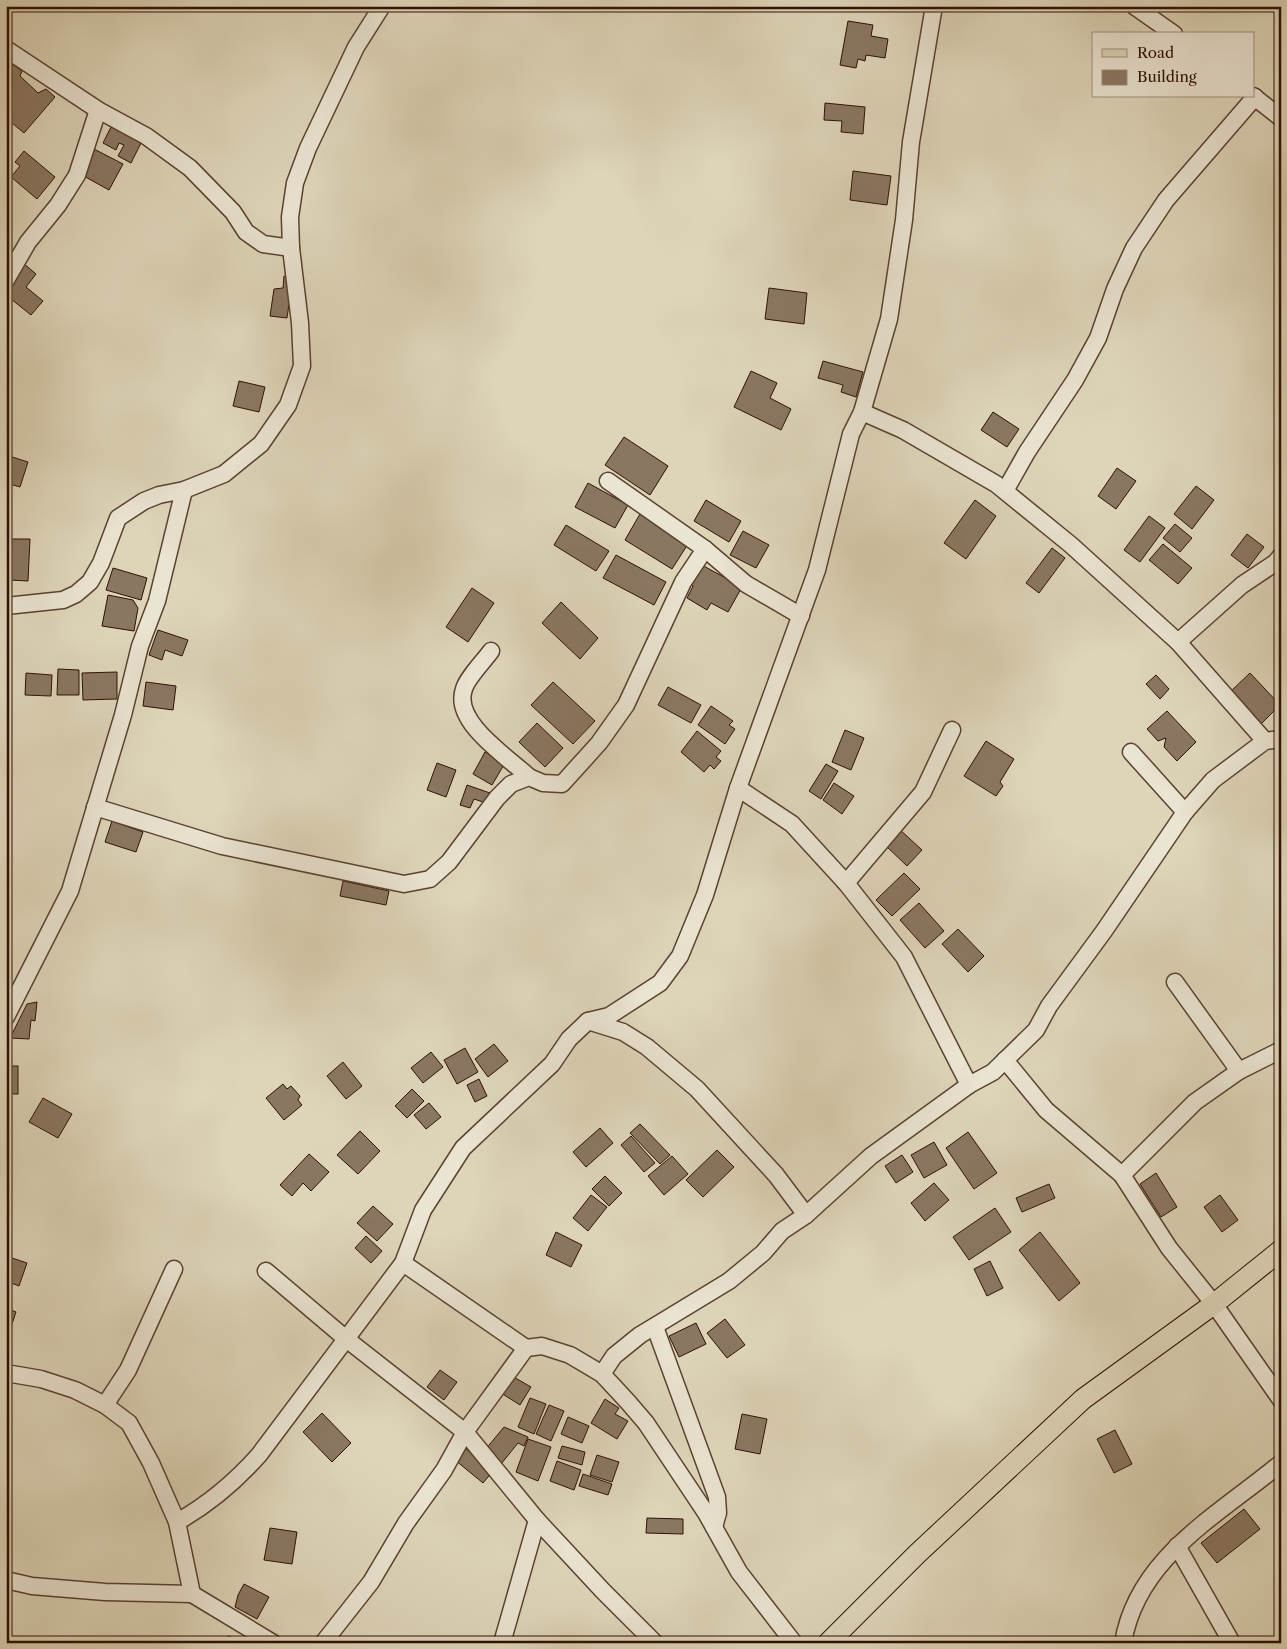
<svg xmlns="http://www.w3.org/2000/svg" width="1287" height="1649" font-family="'Libre Caslon Text',serif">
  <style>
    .building { fill: #8a7762; stroke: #2e1103 }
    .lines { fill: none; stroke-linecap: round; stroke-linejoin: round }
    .minor-casing { stroke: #5a4230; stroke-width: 19 }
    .major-casing { stroke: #2e1103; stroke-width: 22 }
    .minor { stroke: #eae4d2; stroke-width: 16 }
    .major { stroke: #ded5b9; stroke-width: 20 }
  </style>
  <rect width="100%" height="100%" fill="#ded5b9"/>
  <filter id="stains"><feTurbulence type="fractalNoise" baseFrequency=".004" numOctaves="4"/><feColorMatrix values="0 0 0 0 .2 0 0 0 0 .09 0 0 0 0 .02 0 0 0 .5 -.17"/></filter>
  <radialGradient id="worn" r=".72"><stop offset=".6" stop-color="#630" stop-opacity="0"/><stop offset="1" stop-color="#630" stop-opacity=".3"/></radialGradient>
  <!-- building -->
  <g class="building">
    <polygon points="848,21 873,25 871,36 888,39 885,58 866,55 865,61 858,59 856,68 840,65"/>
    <polygon points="12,64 22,71 20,76 38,93 46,89 55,97 24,133 6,118 6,66"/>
    <polygon points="825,103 865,107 863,134 841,132 842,121 824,120"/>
    <polygon points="113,123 143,139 131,163 118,156 124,145 119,143 116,150 103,143"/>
    <polygon points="94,149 123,164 109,190 80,174"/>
    <polygon points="24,151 55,177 37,199 11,177 20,166 15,162"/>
    <polygon points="853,171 891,176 887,205 850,200"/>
    <polygon points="23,263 36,274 26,287 43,301 31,315 6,295 6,284"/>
    <polygon points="284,276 293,277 287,318 270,316 274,289 283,288"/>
    <polygon points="769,288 807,293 804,324 765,319"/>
    <polygon points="823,361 863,372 856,397 841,392 843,385 818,378"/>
    <polygon points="751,371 777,383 770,398 791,409 781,430 734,407"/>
    <polygon points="239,381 265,387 259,412 233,406"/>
    <polygon points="993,412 1019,429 1007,447 981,430"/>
    <polygon points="624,437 668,466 650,495 605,465"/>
    <polygon points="6,455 28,462 20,487 6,483"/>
    <polygon points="1117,468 1136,481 1116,509 1098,496"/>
    <polygon points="588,483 628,505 615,528 575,507"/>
    <polygon points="1196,486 1214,500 1192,529 1174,514"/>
    <polygon points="706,500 741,521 729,542 694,521"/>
    <polygon points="975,500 996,516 966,559 944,543"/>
    <polygon points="640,514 688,544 672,569 625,540"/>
    <polygon points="1149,516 1165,528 1140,562 1124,550"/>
    <polygon points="1175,524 1192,538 1180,552 1163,538"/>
    <polygon points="566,525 609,551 596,571 554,545"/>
    <polygon points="743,531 769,545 756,568 730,555"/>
    <polygon points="1247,534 1264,547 1248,568 1231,555"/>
    <polygon points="12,539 30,539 28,581 10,580"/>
    <polygon points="1163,544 1192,568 1178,584 1149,560"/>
    <polygon points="1052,548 1065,558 1039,593 1026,583"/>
    <polygon points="616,555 666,582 654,605 603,578"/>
    <polygon points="700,564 742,587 728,612 711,603 707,610 687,598 693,586 689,583"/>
    <polygon points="113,568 147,578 141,600 106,590"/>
    <polygon points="472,588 494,603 468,642 446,627"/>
    <polygon points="108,595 133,600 138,608 134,631 102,626"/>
    <polygon points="561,602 598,638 580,659 542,623"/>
    <polygon points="158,630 188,640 182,656 165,650 162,660 149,655"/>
    <polygon points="58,669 79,670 79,695 57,695"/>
    <polygon points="117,672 117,699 83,700 82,673"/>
    <polygon points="26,673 52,675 51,696 25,695"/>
    <polygon points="1250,673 1280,705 1261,724 1230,692"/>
    <polygon points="1156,675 1169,689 1160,699 1146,684"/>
    <polygon points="146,682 176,686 173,710 143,706"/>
    <polygon points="553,682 595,721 573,744 531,705"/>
    <polygon points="668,687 701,705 691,723 658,705"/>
    <polygon points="711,706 733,721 729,725 735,729 725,744 698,725"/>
    <polygon points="1167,711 1196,742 1177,761 1164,747 1166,738 1158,741 1147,729"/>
    <polygon points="537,723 563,748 545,767 519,742"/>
    <polygon points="845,730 864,738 851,770 832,762"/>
    <polygon points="697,731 721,751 716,757 721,761 714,769 710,765 704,772 681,752"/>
    <polygon points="986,741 1014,759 1000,782 1003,786 996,796 964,776"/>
    <polygon points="485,752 505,763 492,785 473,774"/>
    <polygon points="437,763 456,770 446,797 427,790"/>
    <polygon points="826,764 838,771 821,799 809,791"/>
    <polygon points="834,783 854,796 842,814 823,800"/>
    <polygon points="467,785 490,793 486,803 474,799 470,808 460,805"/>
    <polygon points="112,821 143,832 136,852 105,842"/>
    <polygon points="897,827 922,850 907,866 883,843"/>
    <polygon points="904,873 920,889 892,916 876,900"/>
    <polygon points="343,881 389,891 386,905 340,896"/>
    <polygon points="919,903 944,931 925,948 900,920"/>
    <polygon points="958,929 984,956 968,972 942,944"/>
    <polygon points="37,1002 35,1021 31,1020 29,1039 10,1038 27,1004"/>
    <polygon points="494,1044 508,1061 488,1077 475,1059"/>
    <polygon points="465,1048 478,1072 457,1084 444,1060"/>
    <polygon points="431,1052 443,1067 423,1083 411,1068"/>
    <polygon points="343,1062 362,1086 346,1099 327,1076"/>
    <rect x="6" y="1066" width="12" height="28"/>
    <polygon points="479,1079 487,1096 475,1102 467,1085"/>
    <polygon points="283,1084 287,1089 291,1086 300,1096 298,1100 302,1105 284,1120 266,1098"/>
    <polygon points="412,1089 424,1101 407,1118 395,1106"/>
    <polygon points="43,1098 72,1114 58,1138 29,1122"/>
    <polygon points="429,1103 441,1117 426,1129 414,1115"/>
    <polygon points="640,1124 670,1155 660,1164 630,1133"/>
    <polygon points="600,1128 613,1143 586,1167 573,1152"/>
    <polygon points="360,1131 380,1151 358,1174 337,1155"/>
    <polygon points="968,1132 997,1173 974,1189 946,1148"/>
    <polygon points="631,1136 655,1163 644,1172 621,1145"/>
    <polygon points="934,1142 947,1165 924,1178 911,1155"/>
    <polygon points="717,1150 734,1167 703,1197 686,1180"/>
    <polygon points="309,1154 329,1172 311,1191 303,1183 292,1196 280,1185"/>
    <polygon points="902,1155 913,1172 896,1183 885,1166"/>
    <polygon points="672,1156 688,1174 664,1195 648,1176"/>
    <polygon points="1156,1173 1177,1207 1161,1217 1140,1184"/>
    <polygon points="605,1176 622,1193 609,1206 592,1189"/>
    <polygon points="934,1183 949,1200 925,1221 911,1203"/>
    <polygon points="1049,1184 1055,1198 1022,1212 1016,1198"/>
    <polygon points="591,1195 607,1207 588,1231 573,1218"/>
    <polygon points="1220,1195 1238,1220 1222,1232 1204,1207"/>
    <polygon points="373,1206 393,1224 377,1241 357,1223"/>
    <polygon points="995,1208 1011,1232 969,1260 953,1237"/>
    <polygon points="556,1232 582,1245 571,1267 546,1255"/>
    <polygon points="1040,1232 1080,1283 1059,1301 1019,1250"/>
    <polygon points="366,1236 382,1251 371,1263 355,1248"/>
    <polygon points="6,1256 27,1263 19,1286 6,1281"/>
    <polygon points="990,1261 1003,1288 987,1296 974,1269"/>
    <polygon points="6,1308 16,1312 9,1333 6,1332"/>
    <polygon points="725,1319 745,1345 727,1358 707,1333"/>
    <polygon points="696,1323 706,1344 679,1357 669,1336"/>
    <polygon points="440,1370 457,1382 444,1400 427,1387"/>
    <polygon points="512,1376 531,1387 520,1405 501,1393"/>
    <polygon points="530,1398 546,1404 534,1434 518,1427"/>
    <polygon points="605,1399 619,1408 615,1414 628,1421 617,1439 591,1423"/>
    <polygon points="549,1405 564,1411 551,1441 536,1434"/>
    <polygon points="322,1413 351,1443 332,1462 303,1432"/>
    <polygon points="742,1414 767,1419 760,1454 735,1449"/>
    <polygon points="568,1417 589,1426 582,1443 561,1434"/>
    <polygon points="504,1427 528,1437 524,1446 518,1443 501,1464 485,1450"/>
    <polygon points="1115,1430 1132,1464 1114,1473 1097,1439"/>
    <polygon points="528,1439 551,1447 538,1481 516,1472"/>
    <polygon points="562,1446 585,1452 582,1465 558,1458"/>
    <polygon points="465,1448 493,1471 483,1483 455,1460"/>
    <polygon points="597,1455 619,1462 612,1482 590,1475"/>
    <polygon points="557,1461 581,1470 574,1490 550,1481"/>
    <polygon points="583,1474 612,1484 608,1495 579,1486"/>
    <polygon points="1244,1509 1260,1529 1217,1563 1201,1543"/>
    <polygon points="647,1518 683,1519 683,1534 646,1533"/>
    <polygon points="270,1528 297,1532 292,1564 264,1560"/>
    <polygon points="244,1584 269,1597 257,1619 235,1607 238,1595"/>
    <polygon points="228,1636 247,1643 225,1643"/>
  </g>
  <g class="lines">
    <defs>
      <g id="minor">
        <polyline points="1134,6 1174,34"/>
        <polyline points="6,49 98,110 146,136 190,168 233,212 246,232 263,244 291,248"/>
        <polyline points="1253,96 1281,118"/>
        <polyline points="6,280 28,242 58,205 77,175 98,110"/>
        <polyline points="862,412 903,430 996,484 1071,545 1178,642 1265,741"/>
        <polyline points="608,481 705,549 746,584 801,616"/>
        <polyline points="1005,491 1027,452 1075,380 1098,338 1115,289 1134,248 1166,200 1255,97"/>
        <polyline points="6,606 63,600 76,594 90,582 101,563 118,518 144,501 159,495 184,490 224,474 261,444 288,405 302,366 300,323 291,248 290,217 295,183 308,148 356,47 382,6"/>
        <polyline points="1178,642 1242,585 1275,563 1281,556"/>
        <path d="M491,651c-7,10 -24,27 -27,38 -12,33 44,68 65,88"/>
        <polyline points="1131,752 1185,812"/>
        <polyline points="738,788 792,824 846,883 904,957 969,1085"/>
        <polyline points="95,807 222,846 404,884 430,879 449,862 497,798 511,784 529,777 543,783 562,784 599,743 626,705 683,582 705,549"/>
        <polyline points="846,883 923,792 952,730"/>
        <polyline points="1175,982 1239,1071"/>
        <polyline points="6,1017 70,891 123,715 140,646 157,601 184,490"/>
        <polyline points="588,1021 623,1032 647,1047 697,1089 776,1175 806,1215"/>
        <polyline points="1281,1050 1239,1071 1195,1102 1122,1175 1169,1248 1214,1304 1281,1400"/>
        <polyline points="1005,1060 1046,1110 1122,1175"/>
        <polyline points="403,1263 526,1348 542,1346 570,1355 602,1374 628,1402 646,1423 706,1513 739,1572 794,1643"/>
        <polyline points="266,1271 345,1338 465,1432 537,1520 603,1591 655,1643"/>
        <polyline points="655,1327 717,1497 718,1513 714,1527"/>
        <polyline points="6,1373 41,1379 75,1390 105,1405 129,1423 151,1463 177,1522 192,1594 273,1643"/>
        <polyline points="602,1374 614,1356 640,1335 729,1281 763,1253 782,1231 806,1215 871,1156 969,1085 993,1072 1036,1030 1049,1006 1104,931 1185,812 1213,780 1265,741 1281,739"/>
        <polyline points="105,1405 128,1370 174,1269"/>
        <path d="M177,1522c32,-18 57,-39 82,-67l144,-192 20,-53 40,-62 89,-84 17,-25 19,-18 21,-5 51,-33 20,-27 25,-61 33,-107 79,-218 34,-136 11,-22 27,-93 15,-99 7,-78 23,-136"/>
        <polyline points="1177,1546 1232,1643"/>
        <polyline points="6,1580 32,1586 105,1592 192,1594"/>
        <polyline points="323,1643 371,1582 406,1523 444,1470 465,1432 526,1348"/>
        <polyline points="502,1643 537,1520"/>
        <path d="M1123,1643c14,-86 97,-129 158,-180"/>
      </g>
      <polyline id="major" points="828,1643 917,1554 1083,1399 1214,1304 1281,1250"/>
    </defs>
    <!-- minor casing -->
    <use href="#minor" class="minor-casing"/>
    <!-- major casing -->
    <use href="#major" class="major-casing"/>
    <!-- minor -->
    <use href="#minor" class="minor"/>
    <!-- major -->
    <use href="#major" class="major"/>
  </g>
  <!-- margin -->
  <rect width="1287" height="1649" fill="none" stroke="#ded5b9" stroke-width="25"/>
  <rect x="8" y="8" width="1272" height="1634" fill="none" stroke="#2e1103" stroke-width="2.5"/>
  <rect x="12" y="12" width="1262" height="1624" fill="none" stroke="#2e1103"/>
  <!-- legend -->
  <rect x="1092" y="32" width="162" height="65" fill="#eae4d2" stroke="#9f907f"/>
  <rect x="1102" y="49" width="25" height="8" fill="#ded5b9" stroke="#9f907f"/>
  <text x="1137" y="58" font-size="15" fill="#2e1103">Road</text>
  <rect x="1102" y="70" width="25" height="15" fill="#8a7762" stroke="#9f907f"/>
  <text x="1137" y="82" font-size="15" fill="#2e1103">Building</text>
  <rect width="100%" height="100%" filter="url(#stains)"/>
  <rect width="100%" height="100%" fill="url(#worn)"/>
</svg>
